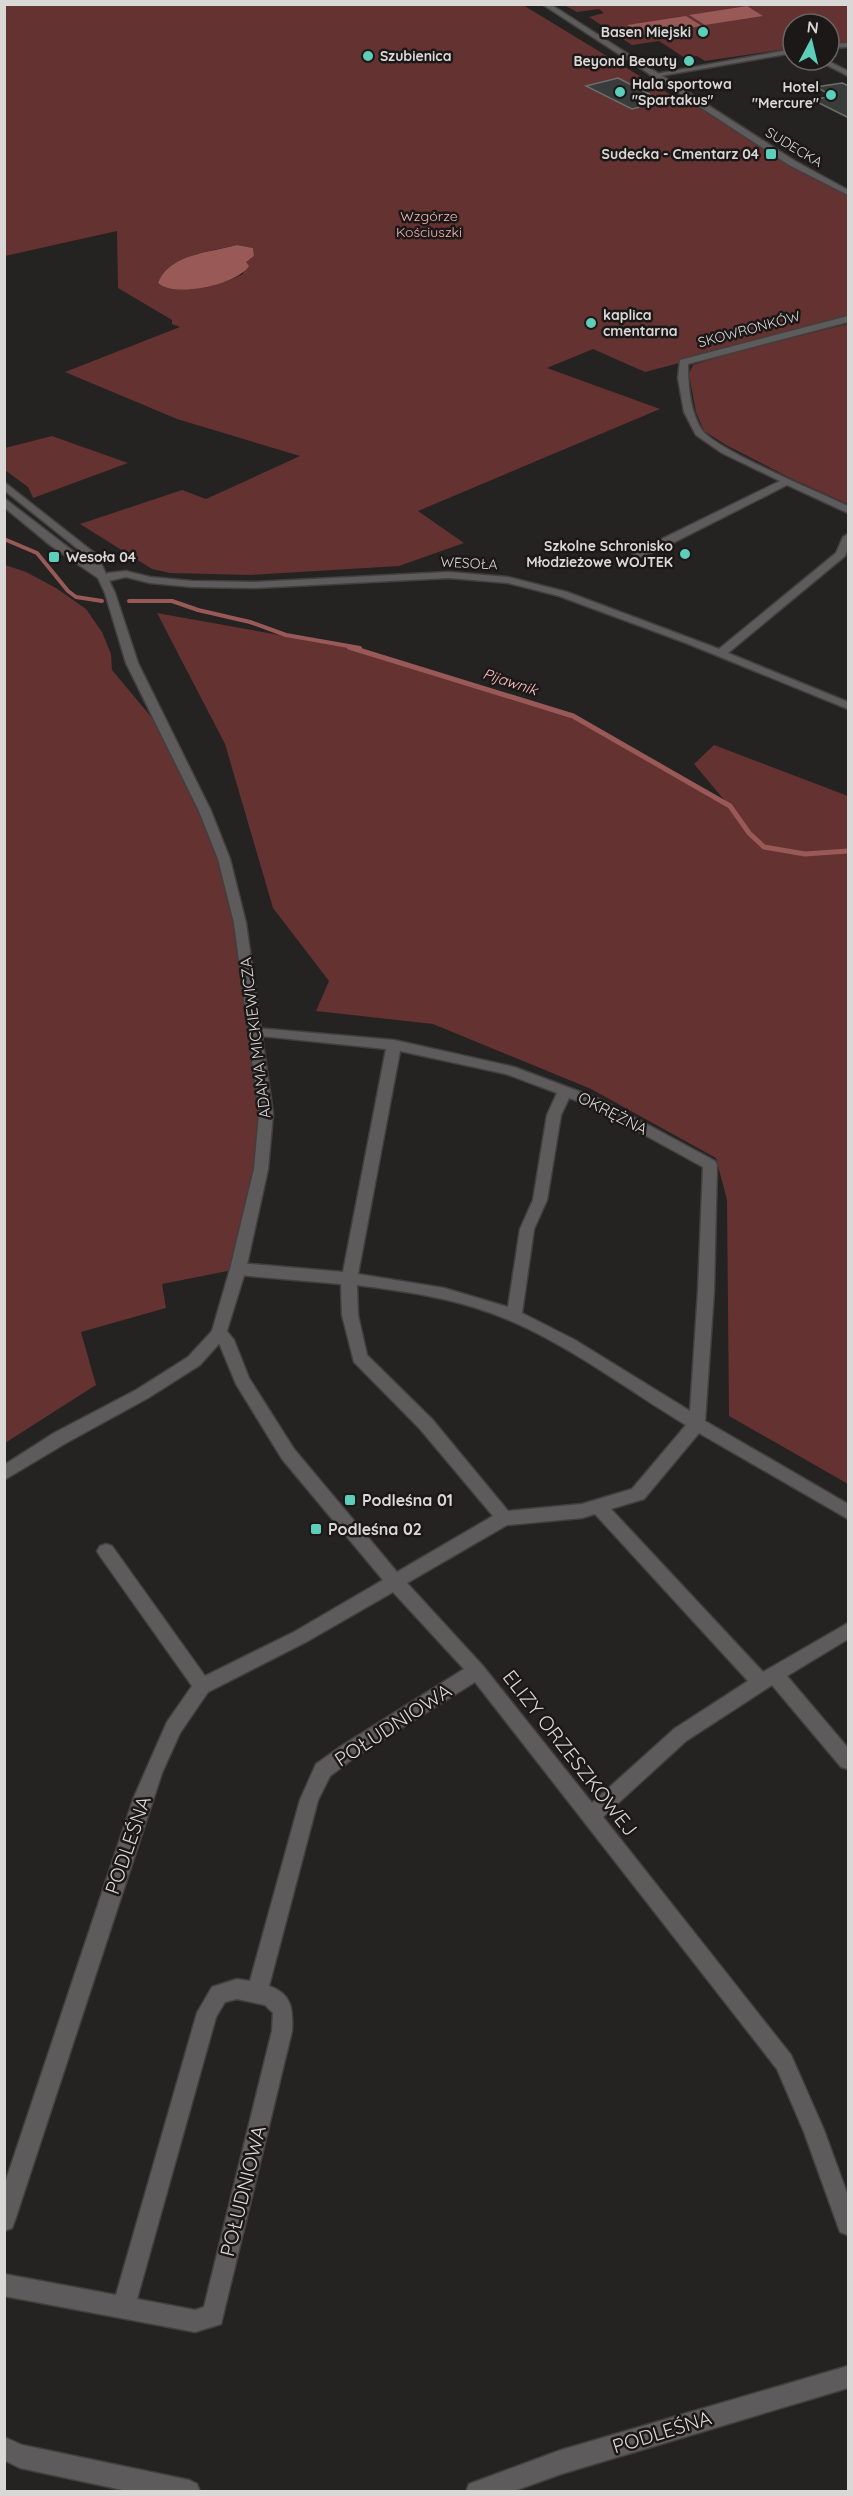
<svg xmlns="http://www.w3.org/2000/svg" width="853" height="2496" font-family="Quicksand,sans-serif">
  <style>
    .green { fill: #633231; fill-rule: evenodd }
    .water { fill: #985957 }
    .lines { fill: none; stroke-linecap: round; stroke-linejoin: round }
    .stream-far1 { stroke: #985957; stroke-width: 4 }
    .stream { stroke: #985957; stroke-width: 5 }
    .building { fill: #383c3b; stroke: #6a6f6e; stroke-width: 1.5 }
    .minor-casing { stroke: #423f3f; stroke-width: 3 }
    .tertiary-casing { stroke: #423f3f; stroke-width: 3 }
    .minor { fill: #5d5b5b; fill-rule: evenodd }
    .tertiary { fill: #5d5b5b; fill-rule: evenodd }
    .poi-dot { fill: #5dceb9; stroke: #1c1818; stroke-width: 2 }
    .labels { text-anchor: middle; stroke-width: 5; stroke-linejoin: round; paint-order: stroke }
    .far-poi-label { font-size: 14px; font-weight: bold; fill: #dad7d7; stroke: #1c1818; text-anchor: end }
    .far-street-label { font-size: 14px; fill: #dad7d7; stroke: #1c1818 }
    .far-park-label { font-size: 14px; fill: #f3b8b5; stroke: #1c1818 }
    .far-water-label { font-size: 15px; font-style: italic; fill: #ffc3c0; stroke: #1c1818 }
    .street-label { font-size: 16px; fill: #dad7d7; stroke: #1c1818 }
    .poi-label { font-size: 16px; font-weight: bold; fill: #dad7d7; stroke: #1c1818; text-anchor: start }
    .near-street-label { font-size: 20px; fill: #dad7d7; stroke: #1c1818 }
  </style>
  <rect width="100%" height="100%" fill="#252222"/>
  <!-- green -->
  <g class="green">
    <path d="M5,5h518l153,93 12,-2 139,86 21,11v126l-203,53 -52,-23 -46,19 113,41 -242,102 46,32 -65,23 -148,9 -81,-2 -18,-4 -72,-45 102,-34 24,9 94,-43 -123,-37 -112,-47 115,-45 -8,-3v-4l-54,-32 -1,-57 -112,25zM237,245l16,3 1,8 -9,6 -2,12c-18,10 -68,22 -85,9 11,-28 53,-32 79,-38z"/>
    <polygon points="564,5 848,5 848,43 829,42 829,24 793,24 793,48 705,61 697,56 685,58 659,41 632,45 589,17 604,13 599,9 577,12"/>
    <polygon points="848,324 848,504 790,478 726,445 704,431 696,412 689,374 693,365 731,353"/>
    <polygon points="52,436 128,463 33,498 28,487 5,470 5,448"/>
    <polygon points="5,565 26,572 56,588 86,609 102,632 111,654 112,670 173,743 224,859 266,1114 238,1269 162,1284 166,1308 81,1332 96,1385 5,1443"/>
    <polygon points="157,613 324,643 360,648 561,711 573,716 731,808 694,764 714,745 848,796 848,1484 729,1416 727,1200 716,1158 591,1089 433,1024 316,1011 329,981 273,908 225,744"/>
  </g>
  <!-- water -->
  <g class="water">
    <polygon points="747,6 763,16 705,25 689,15"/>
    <polygon points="686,16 702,26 643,35 627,25"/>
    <path d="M237,245l16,3 1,8 -8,6 3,4c-12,19 -75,32 -91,17 11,-29 53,-31 79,-38z"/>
  </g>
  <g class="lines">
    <!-- stream-far1 -->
    <g class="stream-far1">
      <polyline points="4,539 37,553 68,591 76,597 102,601"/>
      <polyline points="129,601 172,601 198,610 250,622 286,635 360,648"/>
    </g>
    <!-- stream -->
    <polyline class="stream" points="349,647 573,716 730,806 749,833 764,847 805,854 848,851"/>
  </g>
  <!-- building -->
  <g class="building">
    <polygon points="618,78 663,101 632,109 586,86"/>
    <polygon points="842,83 849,86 849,118 813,100 832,96 816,87"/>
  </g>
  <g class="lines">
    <defs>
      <g id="minor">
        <polygon points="848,43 848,47 829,48 829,44"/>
        <polygon points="793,49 793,53 654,77 650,75"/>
        <polygon points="817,60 826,60 848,71 848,76"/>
        <path d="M848,316v6l-160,42c0,21 2,48 14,66 14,20 119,63 146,76v7l-61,-28 -126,64 -20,8h-8v-4l147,-72 -58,-28 -26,-18 -12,-23 -6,-34 2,-18z"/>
        <polygon points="848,534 848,548 845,556 728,653 848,702 848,709 686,643 559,596 508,583 449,578 255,588 192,587 150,583 126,577 104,582 99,579 108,573 126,571 150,577 192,581 255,582 449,572 508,577 567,592 719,649 836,553 843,537"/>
        <path d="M256,1028l138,12 120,27 88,33 113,61 2,4 -3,126 -9,130 143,83v15l-149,-86 -55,66 -33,10 152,163 85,-49v16l-61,37 61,72v21l-7,-2 -69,-82 -86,56 -83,76 188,238 33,75 24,66v39l-8,-3 -36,-100 -27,-63 -302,-387 -120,75 -25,19 -12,24 -49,186c23,8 24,23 23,45l-71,293 -26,8 -191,-36v-22l112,21 81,-282 15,-26 25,-8 13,2 50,-181 16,-36 27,-19 121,-76 -71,-77 -87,50 -98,50 -28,41 -18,40 -147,447 -3,8 -8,3v-45l130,-389 33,-75 25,-36 -92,-130 -3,-5 3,-5 6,-2 6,2 93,130 89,-44 89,-52 -101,-121 -46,-75 -17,-41 -8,-10 2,-4h12l9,11 15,38 45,71 103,123 96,-56 -73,-87 -66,-67 -12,-47 -1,-31 -103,-9 -5,-2 -3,-4 3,-4 5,-2 105,9 43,-223 -135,-14 -2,-3zM400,1051l106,23 51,19 -10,22 -14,85 -13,29 -12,78 -64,-19 -86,-14zM569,1098l23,8 111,61 -5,124 -8,120 -115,-71 -53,-27 12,-84 13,-29 14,-85zM357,1285c45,6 91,12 134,28 71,26 132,74 195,112l-54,64 -50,15 -74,7 -76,-92 -65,-64 -9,-40zM595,1514l153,167 -74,48 -82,74 -109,-137 -76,-83 100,-58 75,-7zM237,1999l28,6 8,8 -1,18 -68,276 -9,3 -58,-11 79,-282 9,-15z"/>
        <polygon points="848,2366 848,2388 561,2474 511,2492 466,2492 469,2484 561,2450"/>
        <polygon points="4,2437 22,2445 189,2480 197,2484 200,2492 132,2492 20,2468 4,2460"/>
      </g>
      <g id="tertiary">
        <polygon points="542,4 550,4 795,161 848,190 848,195 789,165"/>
        <polygon points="4,482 97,555 115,593 138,663 211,811 230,859 246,923 273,1114 268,1169 246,1269 225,1337 200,1365 148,1398 66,1443 4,1480 4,1465 54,1433 136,1390 188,1357 212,1331 230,1269 254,1169 259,1114 234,923 218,859 199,811 126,663 105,593 98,578 50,545 4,507 4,498 91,565 88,557 4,490"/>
      </g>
    </defs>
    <!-- minor casing -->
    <use href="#minor" class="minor-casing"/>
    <!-- tertiary casing -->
    <use href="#tertiary" class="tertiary-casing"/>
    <!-- minor -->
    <use href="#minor" class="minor"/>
    <!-- tertiary -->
    <use href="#tertiary" class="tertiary"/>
  </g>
  <!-- markers -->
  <g class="poi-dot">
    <circle cx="703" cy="32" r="6"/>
    <circle cx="368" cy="56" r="6"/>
    <circle cx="689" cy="61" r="6"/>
    <circle cx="620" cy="92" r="6"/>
    <circle cx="831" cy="95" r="6"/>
    <rect x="765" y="148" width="12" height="12" rx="3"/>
    <circle cx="591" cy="323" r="6"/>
    <circle cx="685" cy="554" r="6"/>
    <rect x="48" y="551" width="12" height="12" rx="3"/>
    <rect x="344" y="1494" width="12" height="12" rx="3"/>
    <rect x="310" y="1523" width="12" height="12" rx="3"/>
  </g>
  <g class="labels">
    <!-- far-poi labels -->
    <g class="far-poi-label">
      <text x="691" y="37">Basen Miejski</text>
      <text x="380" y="61" text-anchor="start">Szubienica</text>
      <text x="677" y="66">Beyond Beauty</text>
      <text x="632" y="89" text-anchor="start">Hala sportowa<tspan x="632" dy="16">"Spartakus"</tspan></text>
      <text x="819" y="92">Hotel<tspan x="819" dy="16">"Mercure"</tspan></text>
      <text x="759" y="159">Sudecka - Cmentarz 04</text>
      <text x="603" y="320" text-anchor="start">kaplica<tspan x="603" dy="16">cmentarna</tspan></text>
      <text x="673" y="551">Szkolne Schronisko<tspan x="673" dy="16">Młodzieżowe WOJTEK</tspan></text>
      <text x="66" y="562" text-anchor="start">Wesoła 04</text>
    </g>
    <!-- far-street labels -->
    <g class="far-street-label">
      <text transform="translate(794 147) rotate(31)" y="5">SUDECKA</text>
      <text transform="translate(749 329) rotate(-15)" y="5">SKOWRONKÓW</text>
      <text transform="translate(469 563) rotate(3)" y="5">WESOŁA</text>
    </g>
    <!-- far-park labels -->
    <g class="far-park-label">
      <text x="429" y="221">Wzgórze<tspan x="429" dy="16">Kościuszki</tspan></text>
    </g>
    <!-- far-water labels -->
    <g class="far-water-label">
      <text transform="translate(510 682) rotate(18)" y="5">Pijawnik</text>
    </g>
    <!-- street labels -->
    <g class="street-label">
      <text transform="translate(255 1038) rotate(-97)" y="6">ADAMA MICKIEWICZA</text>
      <text transform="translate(613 1113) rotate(27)" y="6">OKRĘŻNA</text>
    </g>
    <!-- poi labels -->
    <g class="poi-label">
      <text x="362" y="1506">Podleśna 01</text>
      <text x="328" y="1535">Podleśna 02</text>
    </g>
    <!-- near-street labels -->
    <g class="near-street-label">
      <text transform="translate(393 1725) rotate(-33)" y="7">POŁUDNIOWA</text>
      <text transform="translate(570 1753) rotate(52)" y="7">ELIZY ORZESZKOWEJ</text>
      <text transform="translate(128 1845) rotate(-71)" y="7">PODLEŚNA</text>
      <text transform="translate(243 2191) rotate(-76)" y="7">POŁUDNIOWA</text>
      <text transform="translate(662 2432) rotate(-17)" y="7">PODLEŚNA</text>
    </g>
  </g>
  <!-- border -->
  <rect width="853" height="2496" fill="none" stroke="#dad7d7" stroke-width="12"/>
  <!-- north arrow -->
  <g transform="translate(811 42) rotate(7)"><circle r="28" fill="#1c1818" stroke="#686464" stroke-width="1.5"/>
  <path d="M0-4.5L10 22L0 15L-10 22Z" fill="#5dceb9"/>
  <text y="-9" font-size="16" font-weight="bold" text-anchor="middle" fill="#dad7d7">N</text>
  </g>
</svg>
